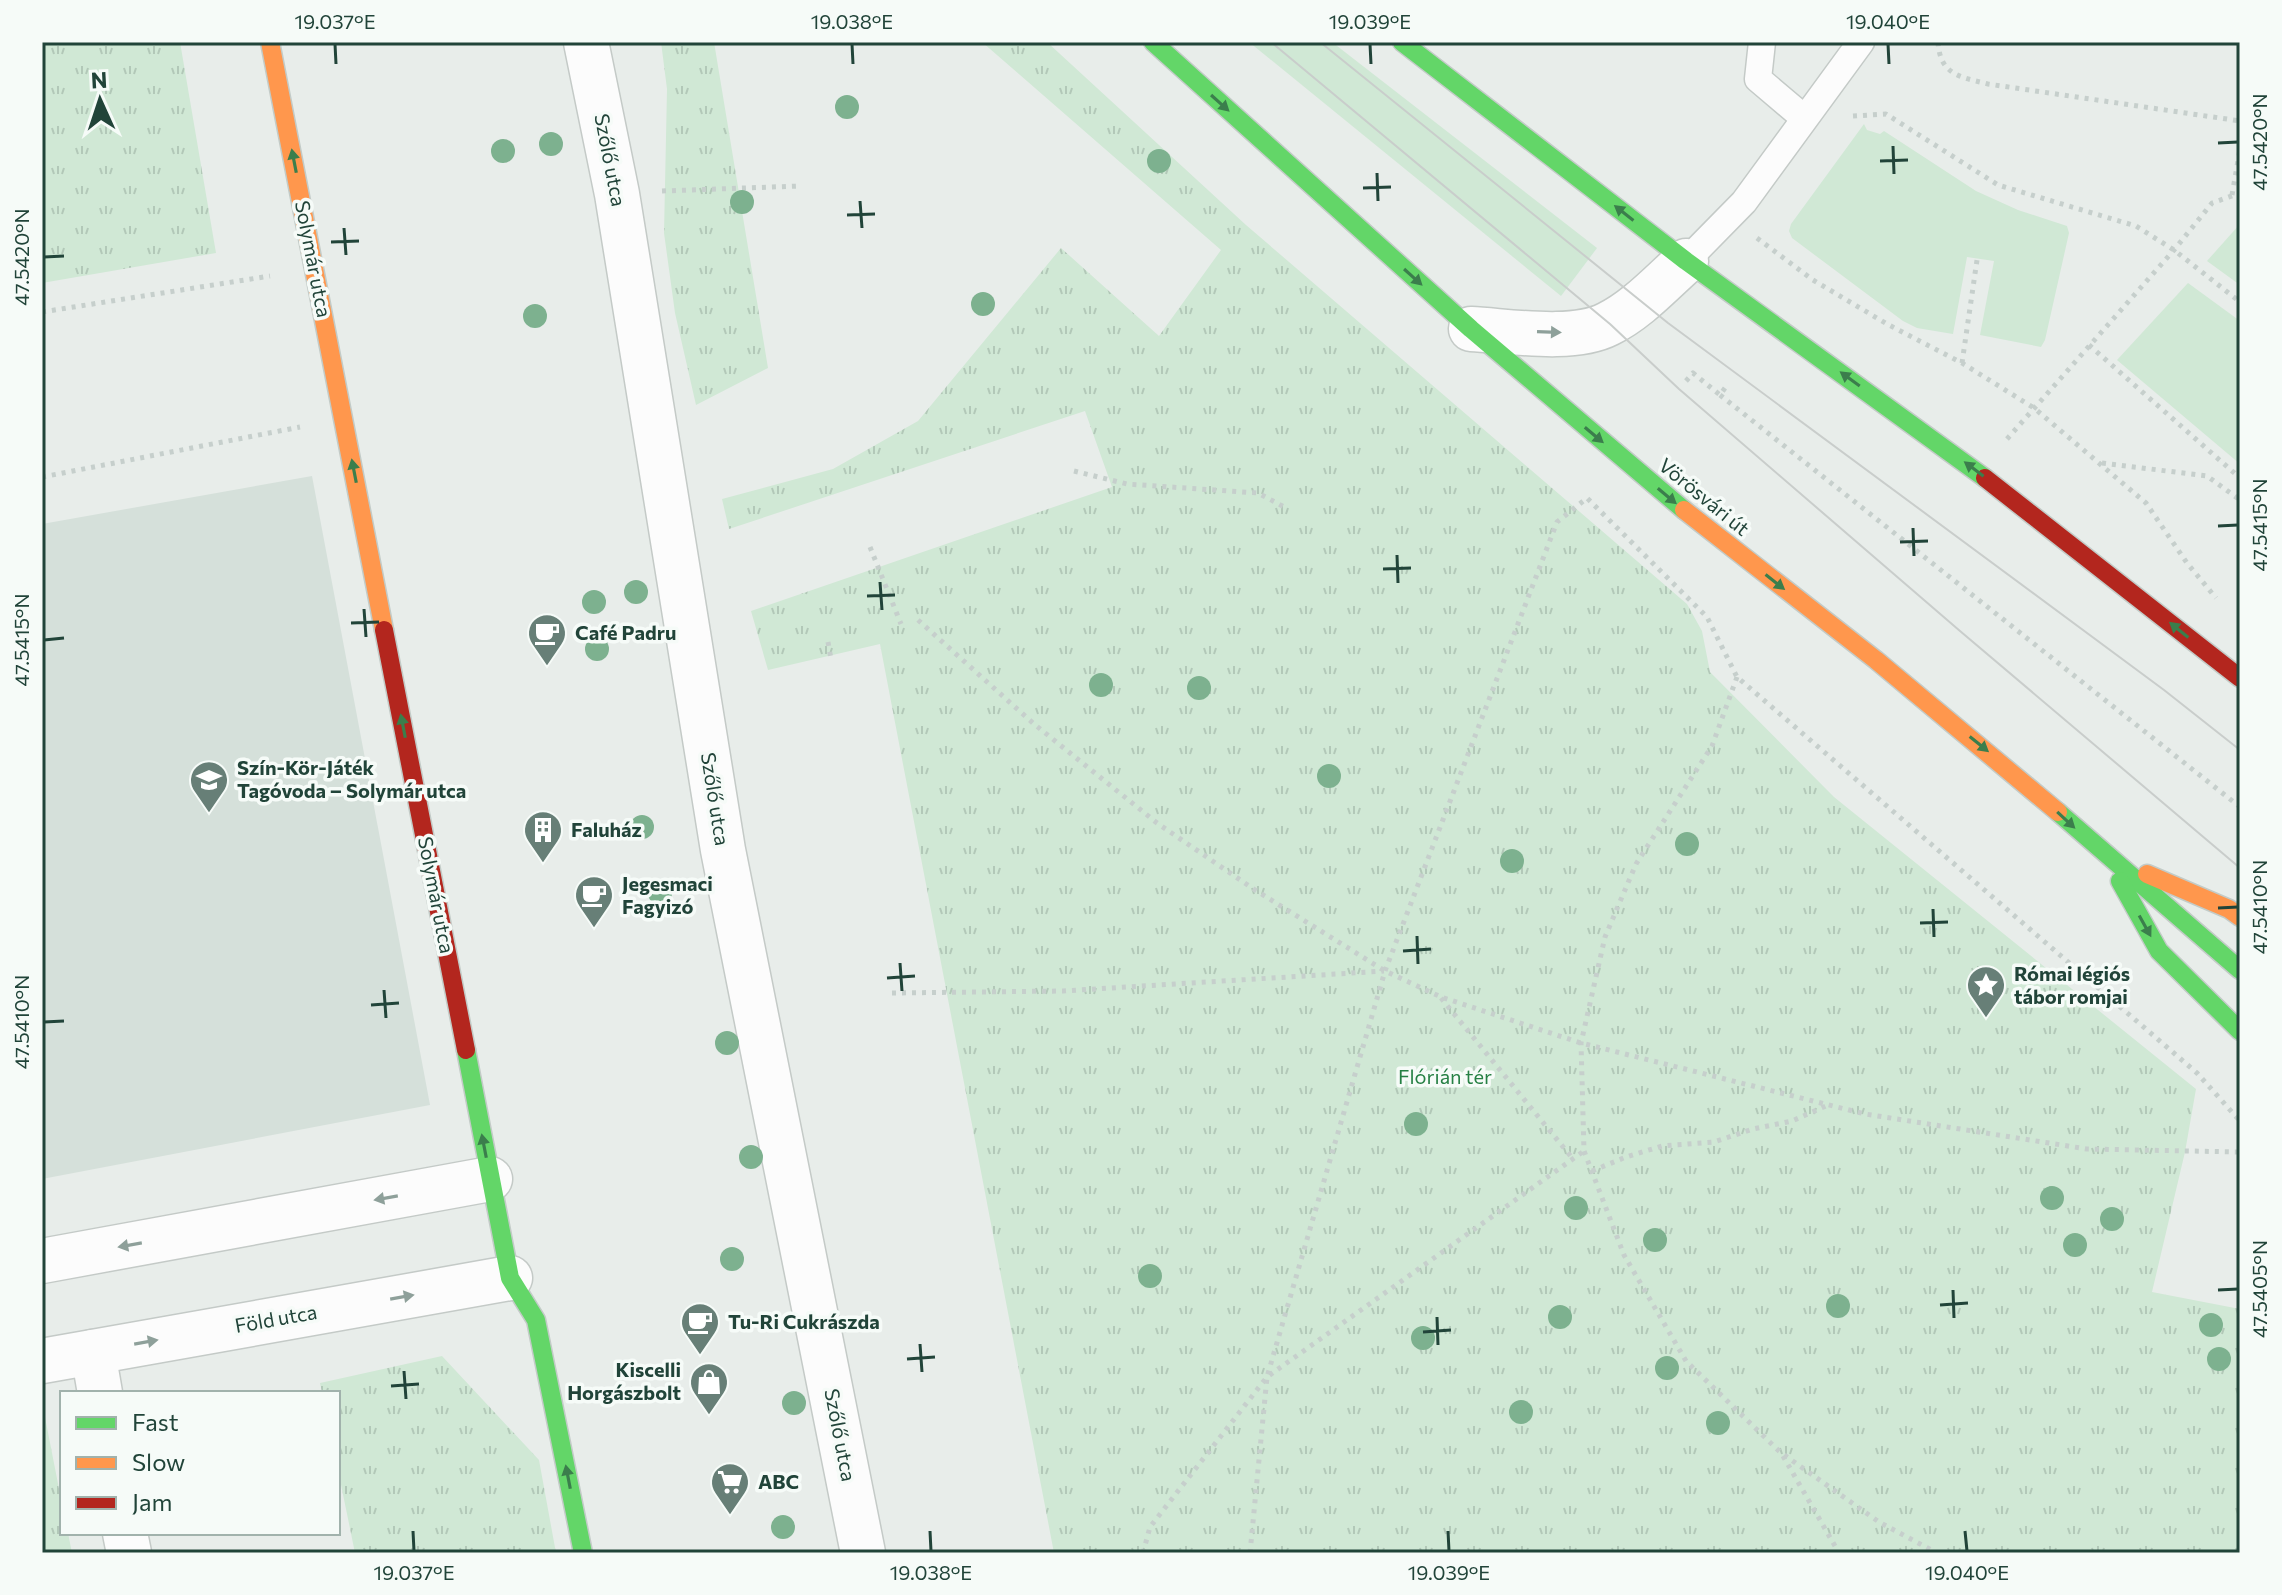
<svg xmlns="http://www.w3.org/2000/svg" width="2282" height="1595" font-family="Commissioner,sans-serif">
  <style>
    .built { fill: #d5e0da }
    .grass { fill: #d0e8d5 }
    .park { fill: url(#park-tufts) }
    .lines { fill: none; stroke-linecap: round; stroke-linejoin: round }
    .lane-casing { stroke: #c4cac7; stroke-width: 29 }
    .street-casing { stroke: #c4cac7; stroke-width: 47 }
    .fast-casing { stroke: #c3cbc7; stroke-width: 21 }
    .slow-casing { stroke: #c3cbc7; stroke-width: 21 }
    .jam-casing { stroke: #c3cbc7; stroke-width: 21 }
    .path { stroke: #c6cfcc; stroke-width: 5; stroke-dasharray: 4 6; stroke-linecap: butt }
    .lane { stroke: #fcfcfc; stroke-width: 26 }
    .street { stroke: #fcfcfc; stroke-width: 44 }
    .fast { stroke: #63d668; stroke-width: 18 }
    .slow { stroke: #ff974d; stroke-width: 18 }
    .jam { stroke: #b3261e; stroke-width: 18 }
    .tram { stroke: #c9cdcb; stroke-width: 2 }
    .tree { fill: #7db18f }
    .oneway { fill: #3b7e4c }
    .oneway2 { fill: #8ea09a }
    .ticks { fill: none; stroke: #214439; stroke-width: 3 }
    .labels { text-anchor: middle; stroke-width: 7; stroke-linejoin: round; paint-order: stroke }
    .street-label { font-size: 20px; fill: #214439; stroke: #f6fbf8 }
    .poi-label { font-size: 20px; font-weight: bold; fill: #214439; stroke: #f6fbf8; text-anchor: start }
    .park-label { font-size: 20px; fill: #268044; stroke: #f6fbf8 }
    .neatline { fill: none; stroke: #214439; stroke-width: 3 }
    .ticks-label { font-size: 20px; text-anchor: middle; fill: #214439 }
  </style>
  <defs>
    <pattern id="park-tufts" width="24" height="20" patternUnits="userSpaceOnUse" patternTransform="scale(2)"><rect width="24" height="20" fill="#d0e8d5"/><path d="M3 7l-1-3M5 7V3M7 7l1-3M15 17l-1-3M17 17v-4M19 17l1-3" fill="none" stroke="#b2c8b8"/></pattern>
  </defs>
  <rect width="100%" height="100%" fill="#e8edea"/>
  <!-- built -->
  <polygon class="built" points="312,476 430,1105 42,1179 42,524"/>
  <!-- grass -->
  <g class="grass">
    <polygon points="1249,42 1332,42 1597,248 1561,296"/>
    <polygon points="1864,124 1867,130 1880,134 1884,131 1976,191 2018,210 2067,226 2069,233 2045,340 2041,347 1980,335 1994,261 1967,257 1953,334 1917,328 1903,321 1792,238 1789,231 1791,224"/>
    <polygon points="2240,224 2240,285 2207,261"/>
    <polygon points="2188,283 2240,321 2240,464 2117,360"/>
  </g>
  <!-- park -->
  <g class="park">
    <polygon points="42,42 180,42 216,253 42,283"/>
    <polygon points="661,42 714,42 768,368 696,405 675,313 664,233 667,89"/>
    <polygon points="982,42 1047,42 1246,225 1687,604 1702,631 1710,672 1834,797 2196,1089 2185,1152 2152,1292 2240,1309 2240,1553 1054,1553 880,644 768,670 751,611 1112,487 1085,411 729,529 722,499 833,469 918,421 1061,248 1159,336 1221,250"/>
    <polygon points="442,1356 539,1460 556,1553 355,1553 338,1470 338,1393 322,1393 320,1383"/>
    <polygon points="42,1402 62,1504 62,1533 68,1533 72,1553 42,1553"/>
  </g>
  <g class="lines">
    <defs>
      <g id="lane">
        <polyline points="1762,42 1758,79 1804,118"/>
        <polyline points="1686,261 1744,202 1861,42"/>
      </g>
      <g id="street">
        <polyline points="586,42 617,194 723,850 863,1553"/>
        <path d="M1471,329c39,2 102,13 137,-5 29,-14 54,-42 78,-63"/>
        <polyline points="42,1261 490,1179"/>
        <polyline points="93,1352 100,1393"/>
        <polyline points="42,1361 510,1278"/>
        <polyline points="125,1533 129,1553"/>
      </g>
      <g id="fast">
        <polyline points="1153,42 1471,329 1684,510"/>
        <polyline points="1402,42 1686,261 1985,478"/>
        <polyline points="2058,812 2240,970"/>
        <polyline points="2120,881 2159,951 2240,1031"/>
        <polyline points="466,1050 510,1278 536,1320 583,1553"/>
      </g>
      <g id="slow">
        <polyline points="270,42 384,630"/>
        <polyline points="1684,510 1876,660 2058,812"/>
        <polyline points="2147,874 2229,909 2240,917"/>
      </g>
      <g id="jam">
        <polyline points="1985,478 2240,678"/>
        <polyline points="384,630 466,1050"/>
      </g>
    </defs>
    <!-- lane casing -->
    <use href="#lane" class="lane-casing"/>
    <!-- street casing -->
    <use href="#street" class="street-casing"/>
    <!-- fast casing -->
    <use href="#fast" class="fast-casing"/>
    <!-- slow casing -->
    <use href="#slow" class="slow-casing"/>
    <!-- jam casing -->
    <use href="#jam" class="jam-casing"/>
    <!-- path -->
    <g class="path">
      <path d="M1938,42c2,33 22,35 50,42l252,37"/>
      <polyline points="1853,116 1886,114 1998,185 2136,226 2174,250 2240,302"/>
      <polyline points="662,191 800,186"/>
      <polyline points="2232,195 2240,149"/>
      <polyline points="1757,238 1813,280 1887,324 1962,363 2034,408 2146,503 2187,563 2216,598"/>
      <polyline points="42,312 270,276"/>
      <polyline points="2089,345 2240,478"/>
      <polyline points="1962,363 1977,260"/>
      <polyline points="1686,381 1693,373 1720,395 1725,388"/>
      <polyline points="1720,395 2240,807"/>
      <polyline points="2007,439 2174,250 2212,203 2240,193"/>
      <polyline points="2102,463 2207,476 2240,500"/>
      <polyline points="1074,471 1127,484 1258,493 1288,509"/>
      <polyline points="42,477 300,427"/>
      <polyline points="870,547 901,624"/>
      <polyline points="918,620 1034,724 1157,823 1252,888 1385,971 1441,997 1581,1043 1865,1114 2087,1149 2240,1152"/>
      <polyline points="828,642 831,659"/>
      <polyline points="1737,677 1712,746 1636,864 1605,937 1581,1043 1584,1151 1624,1255 1686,1361 1780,1452 1879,1522 1937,1553"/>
      <polyline points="892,993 1063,991 1384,971"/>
      <polyline points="1441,998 1573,1159"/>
      <polyline points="1592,1171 1626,1157 1662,1146 1714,1142 1753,1129 1792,1121 1828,1105"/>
      <polyline points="1783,1456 1839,1553"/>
      <polyline points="1143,1553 1150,1527 1267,1377 1385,971 1557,522 1587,498 1707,617 1737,677 2197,1073 2240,1121"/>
      <polyline points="1250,1553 1267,1377 1584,1151"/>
    </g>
    <!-- lane -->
    <use href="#lane" class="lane"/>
    <!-- street -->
    <use href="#street" class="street"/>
    <!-- fast -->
    <use href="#fast" class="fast"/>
    <!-- slow -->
    <use href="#slow" class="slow"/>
    <!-- jam -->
    <use href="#jam" class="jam"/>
    <!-- tram -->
    <g class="tram">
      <polyline points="1271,42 1610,324 1679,389 1960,631 2240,868"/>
      <polyline points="1320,42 1668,323 2164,690 2240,750"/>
    </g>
  </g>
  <!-- trees -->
  <g class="tree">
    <circle cx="847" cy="107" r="12"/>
    <circle cx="551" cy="144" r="12"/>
    <circle cx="503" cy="151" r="12"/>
    <circle cx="1159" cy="161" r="12"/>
    <circle cx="742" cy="202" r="12"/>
    <circle cx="983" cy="304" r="12"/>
    <circle cx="535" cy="316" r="12"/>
    <circle cx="636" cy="592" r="12"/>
    <circle cx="594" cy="602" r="12"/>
    <circle cx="597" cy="649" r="12"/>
    <circle cx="1101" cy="685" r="12"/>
    <circle cx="1199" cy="688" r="12"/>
    <circle cx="1329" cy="776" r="12"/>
    <circle cx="642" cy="827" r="12"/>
    <circle cx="1687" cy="844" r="12"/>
    <circle cx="1512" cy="861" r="12"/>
    <circle cx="660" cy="893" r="12"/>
    <circle cx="727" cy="1043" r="12"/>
    <circle cx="1416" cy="1124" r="12"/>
    <circle cx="751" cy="1157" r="12"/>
    <circle cx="2052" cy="1198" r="12"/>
    <circle cx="1576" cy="1208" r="12"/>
    <circle cx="2112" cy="1219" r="12"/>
    <circle cx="1655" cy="1240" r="12"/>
    <circle cx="2075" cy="1245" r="12"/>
    <circle cx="732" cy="1259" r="12"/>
    <circle cx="1150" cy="1276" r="12"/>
    <circle cx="1838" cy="1306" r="12"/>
    <circle cx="1560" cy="1317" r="12"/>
    <circle cx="2211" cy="1325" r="12"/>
    <circle cx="1423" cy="1338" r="12"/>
    <circle cx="2219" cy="1359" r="12"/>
    <circle cx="1667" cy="1368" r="12"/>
    <circle cx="794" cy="1403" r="12"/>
    <circle cx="1521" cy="1412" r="12"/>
    <circle cx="1718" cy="1423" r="12"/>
    <circle cx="783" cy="1527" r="12"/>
  </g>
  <!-- one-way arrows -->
  <defs><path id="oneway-solid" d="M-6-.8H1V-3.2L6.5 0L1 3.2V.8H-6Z" transform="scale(2)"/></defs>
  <g class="oneway">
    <use href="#oneway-solid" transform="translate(1220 103) rotate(42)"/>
    <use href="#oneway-solid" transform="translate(294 161) rotate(-101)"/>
    <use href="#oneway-solid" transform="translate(1624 213) rotate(-142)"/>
    <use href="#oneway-solid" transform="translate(1413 277) rotate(42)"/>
    <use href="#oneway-solid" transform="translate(1850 379) rotate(-144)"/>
    <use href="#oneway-solid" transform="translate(1594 435) rotate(40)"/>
    <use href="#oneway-solid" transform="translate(1974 469) rotate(-143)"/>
    <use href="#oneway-solid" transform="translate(354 471) rotate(-101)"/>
    <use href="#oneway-solid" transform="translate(1667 496) rotate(40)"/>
    <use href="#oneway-solid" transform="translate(1775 582) rotate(38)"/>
    <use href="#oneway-solid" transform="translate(2179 630) rotate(-141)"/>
    <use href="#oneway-solid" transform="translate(403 726) rotate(-101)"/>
    <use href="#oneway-solid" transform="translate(1979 744) rotate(39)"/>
    <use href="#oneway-solid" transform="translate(2066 820) rotate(43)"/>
    <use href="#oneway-solid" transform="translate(2145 926) rotate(61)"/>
    <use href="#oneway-solid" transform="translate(484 1146) rotate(-101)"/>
    <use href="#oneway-solid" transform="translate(568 1477) rotate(-101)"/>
  </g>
  <g class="oneway2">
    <use href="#oneway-solid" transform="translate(1549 332) rotate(2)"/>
    <use href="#oneway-solid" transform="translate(386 1198) rotate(170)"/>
    <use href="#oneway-solid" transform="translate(130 1245) rotate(170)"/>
    <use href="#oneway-solid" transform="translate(402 1297) rotate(-10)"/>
    <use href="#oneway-solid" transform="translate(146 1342) rotate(-10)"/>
  </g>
  <!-- ticks -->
  <path class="ticks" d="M335,44l1,20M852,44l1,20M1370,44l1,20M1888,44l1,20M2218,143l20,-1M1893,146l1,28M1880,161l28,-1M1377,173l1,28M1363,188l28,-1M860,201l2,27M847,215l28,-1M344,228l2,27M331,242l28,-1M44,257l20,-1M2218,526l20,-1M1913,528l1,28M1900,542l28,-1M1397,555l1,28M1383,569l28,-1M880,582l2,28M867,596l28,-1M364,609l2,28M351,623l28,-1M44,640l20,-2M2218,908l20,-1M1933,909l1,28M1920,923l28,-1M1417,936l1,28M1403,951l28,-2M900,963l2,28M887,978l28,-2M384,990l2,28M371,1005l28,-2M44,1022l20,-1M1953,1290l1,28M2218,1290l20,-1M1940,1305l28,-2M1437,1317l1,28M1423,1332l28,-2M920,1344l2,28M907,1359l28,-2M404,1371l2,28M391,1386l28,-2M413,1531l1,20M930,1531l1,20M1448,1531l1,20M1965,1531l2,20"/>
  <!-- icons -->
  <defs>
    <symbol id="cafe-pin" viewBox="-11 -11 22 30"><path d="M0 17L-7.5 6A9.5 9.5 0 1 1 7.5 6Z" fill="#677f77" stroke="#f6fbf8"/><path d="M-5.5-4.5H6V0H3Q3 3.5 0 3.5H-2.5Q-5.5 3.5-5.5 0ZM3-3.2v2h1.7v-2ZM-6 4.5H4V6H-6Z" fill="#fff"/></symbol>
    <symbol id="school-pin" viewBox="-11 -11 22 30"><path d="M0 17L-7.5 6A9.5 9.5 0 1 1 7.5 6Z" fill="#677f77" stroke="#f6fbf8"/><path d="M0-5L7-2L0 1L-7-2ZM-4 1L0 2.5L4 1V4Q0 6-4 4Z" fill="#fff"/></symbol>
    <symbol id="building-pin" viewBox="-11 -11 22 30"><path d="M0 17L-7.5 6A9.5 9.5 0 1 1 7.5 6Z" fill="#677f77" stroke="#f6fbf8"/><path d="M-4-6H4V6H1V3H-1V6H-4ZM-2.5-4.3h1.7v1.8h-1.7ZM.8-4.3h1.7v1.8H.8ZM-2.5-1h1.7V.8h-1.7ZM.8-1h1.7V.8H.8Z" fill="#fff"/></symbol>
    <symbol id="sight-pin" viewBox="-11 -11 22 30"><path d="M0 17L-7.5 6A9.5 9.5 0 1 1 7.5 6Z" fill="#677f77" stroke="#f6fbf8"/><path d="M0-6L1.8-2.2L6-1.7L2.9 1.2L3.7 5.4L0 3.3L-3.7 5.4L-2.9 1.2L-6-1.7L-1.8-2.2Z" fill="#fff"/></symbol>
    <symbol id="shop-pin" viewBox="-11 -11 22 30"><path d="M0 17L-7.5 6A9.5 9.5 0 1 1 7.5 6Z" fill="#677f77" stroke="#f6fbf8"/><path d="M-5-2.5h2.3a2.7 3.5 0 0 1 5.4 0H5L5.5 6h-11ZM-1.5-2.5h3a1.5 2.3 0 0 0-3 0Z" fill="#fff"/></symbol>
    <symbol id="supermarket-pin" viewBox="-11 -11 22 30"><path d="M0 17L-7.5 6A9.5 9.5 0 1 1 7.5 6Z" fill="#677f77" stroke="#f6fbf8"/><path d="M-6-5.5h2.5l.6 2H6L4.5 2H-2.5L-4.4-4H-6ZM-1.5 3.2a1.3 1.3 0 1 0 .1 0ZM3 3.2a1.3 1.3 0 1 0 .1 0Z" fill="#fff"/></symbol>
  </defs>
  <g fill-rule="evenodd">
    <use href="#cafe-pin" x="525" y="611" width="44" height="60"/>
    <use href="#school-pin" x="187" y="758" width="44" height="60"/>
    <use href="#building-pin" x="521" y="808" width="44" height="60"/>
    <use href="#cafe-pin" x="572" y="873" width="44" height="60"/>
    <use href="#sight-pin" x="1964" y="963" width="44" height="60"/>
    <use href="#cafe-pin" x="678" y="1300" width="44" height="60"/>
    <use href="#shop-pin" x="687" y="1360" width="44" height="60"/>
    <use href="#supermarket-pin" x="708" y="1460" width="44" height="60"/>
  </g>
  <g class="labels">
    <!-- street labels -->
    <g class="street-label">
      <text transform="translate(610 160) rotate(79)" y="7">Szőlő utca</text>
      <text transform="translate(313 259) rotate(79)" y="7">Solymár utca</text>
      <text transform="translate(1704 497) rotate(39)" y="7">Vörösvári út</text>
      <text transform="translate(715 799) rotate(81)" y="7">Szőlő utca</text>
      <text transform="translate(436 895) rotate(79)" y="7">Solymár utca</text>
      <text transform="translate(276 1319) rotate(-10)" y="7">Föld utca</text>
      <text transform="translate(840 1435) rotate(79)" y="7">Szőlő utca</text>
    </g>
    <!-- poi labels -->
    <g class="poi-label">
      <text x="575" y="640">Café Padru</text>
      <text x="237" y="775">Szín-Kör-Játék<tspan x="237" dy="23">Tagóvoda – Solymár utca</tspan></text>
      <text x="571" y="837">Faluház</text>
      <text x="622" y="891">Jegesmaci<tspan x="622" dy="23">Fagyizó</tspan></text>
      <text x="2014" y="981">Római légiós<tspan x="2014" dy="23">tábor romjai</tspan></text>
      <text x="728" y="1329">Tu-Ri Cukrászda</text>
      <text x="681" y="1377" text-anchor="end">Kiscelli<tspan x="681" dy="23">Horgászbolt</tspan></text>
      <text x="758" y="1489">ABC</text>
    </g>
    <!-- park labels -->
    <g class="park-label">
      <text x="1445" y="1084">Flórián tér</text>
    </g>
  </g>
  <!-- border -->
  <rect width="2282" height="1595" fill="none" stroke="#f6fbf8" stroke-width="88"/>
  <!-- legend -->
  <rect x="60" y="1391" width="280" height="144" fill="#f6fbf8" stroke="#a1b2ac" stroke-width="2"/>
  <rect x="76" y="1417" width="40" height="12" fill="#63d668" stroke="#a1b2ac" stroke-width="2"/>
  <text x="132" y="1431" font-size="24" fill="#214439">Fast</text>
  <rect x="76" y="1457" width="40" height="12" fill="#ff974d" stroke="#a1b2ac" stroke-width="2"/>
  <text x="132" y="1471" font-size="24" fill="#214439">Slow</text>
  <rect x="76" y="1497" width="40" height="12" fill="#b3261e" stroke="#a1b2ac" stroke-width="2"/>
  <text x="132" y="1511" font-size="24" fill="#214439">Jam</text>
  <!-- north arrow -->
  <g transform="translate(100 100) rotate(357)" stroke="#f6fbf8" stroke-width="6" paint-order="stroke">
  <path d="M0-6L14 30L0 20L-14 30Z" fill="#214439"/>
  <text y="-12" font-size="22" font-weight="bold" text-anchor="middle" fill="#214439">N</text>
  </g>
  <rect x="44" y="44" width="2194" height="1507" class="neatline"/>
  <g class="ticks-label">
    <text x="335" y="29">19.037°E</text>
    <text x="852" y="29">19.038°E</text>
    <text x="1370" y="29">19.039°E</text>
    <text x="1888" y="29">19.040°E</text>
    <text transform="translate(2260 142) rotate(-90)" y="7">47.5420°N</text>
    <text transform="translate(22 257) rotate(-90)" y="7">47.5420°N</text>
    <text transform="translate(2260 525) rotate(-90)" y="7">47.5415°N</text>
    <text transform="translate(22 640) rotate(-90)" y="7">47.5415°N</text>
    <text transform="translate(2260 907) rotate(-90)" y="7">47.5410°N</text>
    <text transform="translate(22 1022) rotate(-90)" y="7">47.5410°N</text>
    <text transform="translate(2260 1289) rotate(-90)" y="7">47.5405°N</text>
    <text x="414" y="1580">19.037°E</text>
    <text x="931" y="1580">19.038°E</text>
    <text x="1449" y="1580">19.039°E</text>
    <text x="1967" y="1580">19.040°E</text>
  </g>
</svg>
